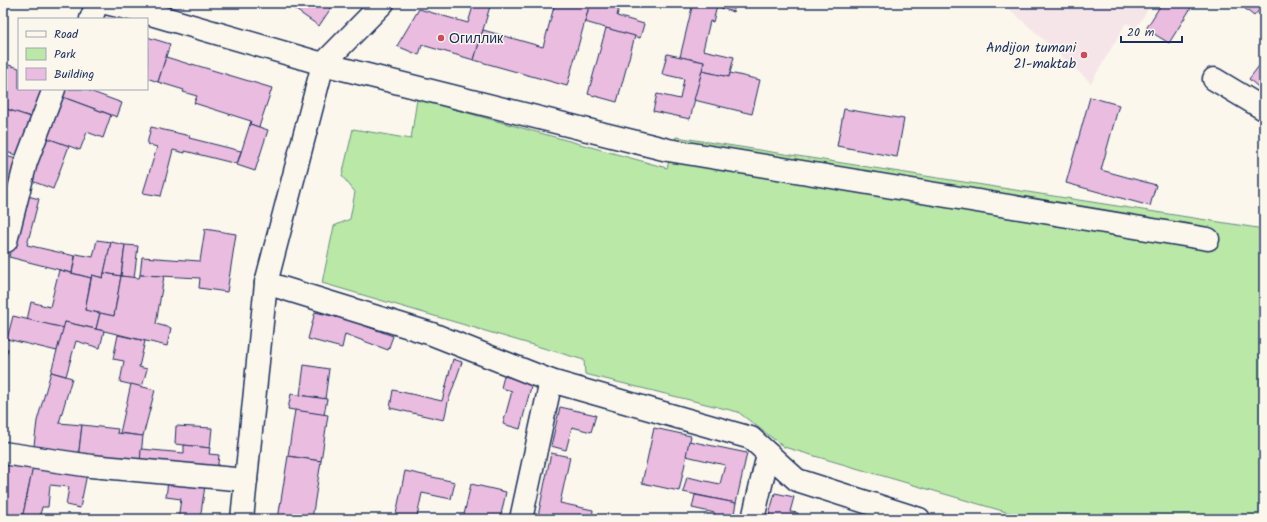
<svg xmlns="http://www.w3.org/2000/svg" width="1267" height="522" font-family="Kalam,sans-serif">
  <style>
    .built { fill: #f6e5e8 }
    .green { fill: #b9e8a7; stroke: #6a8c82 }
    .building { fill: #eabcdf; stroke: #1b2f5e }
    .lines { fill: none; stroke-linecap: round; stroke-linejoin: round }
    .minor-casing { stroke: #1b2f5e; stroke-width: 25 }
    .minor { stroke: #fbf7ec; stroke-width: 22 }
    .poi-dot { fill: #d1495b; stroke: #fbf7ec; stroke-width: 1.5 }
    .labels { text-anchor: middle; stroke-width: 3; stroke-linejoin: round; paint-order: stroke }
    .poi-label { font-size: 14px; fill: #1b2f5e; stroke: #fbf7ec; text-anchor: start }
  </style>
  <rect width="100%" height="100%" fill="#fbf7ec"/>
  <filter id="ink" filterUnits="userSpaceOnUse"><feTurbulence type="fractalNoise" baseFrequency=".025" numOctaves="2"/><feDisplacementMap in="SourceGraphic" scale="8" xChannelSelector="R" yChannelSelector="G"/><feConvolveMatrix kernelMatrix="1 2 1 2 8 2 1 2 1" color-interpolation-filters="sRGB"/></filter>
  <g filter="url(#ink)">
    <!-- built -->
    <polygon class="built" points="1003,3 1152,3 1136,28 1126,23 1091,83"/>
    <!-- green -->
    <polygon class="green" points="417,99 667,168 676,137 1264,229 1264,519 1030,519 784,447 738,412 585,374 584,360 322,283 334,226 350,219 355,192 342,176 353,129 411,139"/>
    <!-- building -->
    <g class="building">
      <polygon points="3,3 7,3 3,16"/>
      <polygon points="297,3 330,3 333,5 319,26 293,8"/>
      <polygon points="474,3 491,3 474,60 422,45 419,55 397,46 419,9 468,23"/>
      <polygon points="555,3 590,3 567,86 474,60 483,30 543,47"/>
      <polygon points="590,3 620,3 617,16 644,24 640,38 585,22"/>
      <polygon points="693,3 707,3 717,6 713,22 710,21 703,50 734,57 729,77 702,71 704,62 680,57"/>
      <polygon points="707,3 736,3 733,12"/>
      <polygon points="1162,3 1194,3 1169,43 1146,29"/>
      <polygon points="1238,3 1263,3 1264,4 1254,16"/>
      <polygon points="606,28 635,36 617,102 588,94"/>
      <polygon points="147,37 170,44 158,82 147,78"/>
      <polygon points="667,54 704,62 690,119 653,111 657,94 680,99 684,79 662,74"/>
      <polygon points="166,57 192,65 192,64 272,88 259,127 250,124 251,121 194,103 197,96 183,92 184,90 158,82"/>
      <polygon points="1262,62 1264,64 1264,92 1249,79"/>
      <polygon points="5,64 19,68 19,89 43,89 34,118 3,108 3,71"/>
      <polygon points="702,71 729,77 730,73 760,80 752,114 694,100"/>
      <polygon points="63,89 87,89 87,90 122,103 117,117 60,96"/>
      <polygon points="60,96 111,115 103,138 87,132 80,150 44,137"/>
      <polygon points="1090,97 1119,105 1101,170 1156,185 1150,206 1066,183"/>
      <polygon points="3,108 34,118 22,157 3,151"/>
      <polygon points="844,109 904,119 897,157 837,146"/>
      <polygon points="250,124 268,130 255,171 237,165"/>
      <polygon points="151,127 190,136 189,138 241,151 237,164 185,151 185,153 173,150 161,196 143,193 157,147 147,144"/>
      <polygon points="44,137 69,146 53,189 29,180"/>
      <polygon points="3,155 19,160 7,199 3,198"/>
      <polygon points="24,195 39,199 27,245 75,256 72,273 9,257"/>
      <polygon points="205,229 236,234 227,292 199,288 200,278 140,275 142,257 200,261"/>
      <polygon points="97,240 111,242 103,278 92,275 91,278 72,273 76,254 93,257"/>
      <polygon points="111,242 125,245 121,276 104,273"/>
      <polygon points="125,245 138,246 134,278 121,276"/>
      <polygon points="59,270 91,278 85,310 100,313 96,329 65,322 64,328 27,320 31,302 50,307"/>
      <polygon points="104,273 121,276 114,316 85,310 92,275 103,278"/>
      <polygon points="140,275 164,276 156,324 171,328 167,346 96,329 100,313 114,316 121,276 139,278"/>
      <polygon points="315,312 349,320 393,336 388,350 345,334 342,348 308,339"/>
      <polygon points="13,316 64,328 57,351 7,339"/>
      <polygon points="65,322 104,331 100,348 76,341 66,376 51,372"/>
      <polygon points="118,335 145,341 139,367 147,369 142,387 120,382 124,361 113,359"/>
      <polygon points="3,347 8,349 3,365"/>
      <polygon points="453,359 462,362 448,402 444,420 390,408 393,390 442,401"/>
      <polygon points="304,365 329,369 325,399 300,395"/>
      <polygon points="51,372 72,378 59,423 82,425 78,459 33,454 37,421"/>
      <polygon points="504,376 532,383 520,429 503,424 512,391 501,388"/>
      <polygon points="131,384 155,390 143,436 120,433"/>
      <polygon points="291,394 327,399 324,415 288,409"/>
      <polygon points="560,407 596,415 591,432 572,427 566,450 551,446"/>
      <polygon points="295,410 328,415 321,461 288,456"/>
      <polygon points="82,425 118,429 117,433 143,436 140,465 78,459"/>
      <polygon points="176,426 212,428 210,448 175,444"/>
      <polygon points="654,428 691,436 679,491 642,483"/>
      <polygon points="689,441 747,453 736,503 683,492 687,477 720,484 725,465 686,456"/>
      <polygon points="184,445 210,448 209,454 219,455 217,472 140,465 141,449 184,453"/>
      <polygon points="551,453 570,457 560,503 593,510 592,519 553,519 538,516"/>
      <polygon points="288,456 321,461 312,519 278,519"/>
      <polygon points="3,463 33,468 22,519 3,519 3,497 7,479 3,479"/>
      <polygon points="33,467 87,474 80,508 66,505 69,487 50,485 48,507 42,507 39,519 22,519"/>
      <polygon points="405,471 455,482 451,499 422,493 417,517 429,519 395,519"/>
      <polygon points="168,481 205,486 200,519 178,519 181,499 166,497"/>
      <polygon points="471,484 506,492 500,519 463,519"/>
      <polygon points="775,493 794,497 790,512 798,513 797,519 768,519"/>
      <polygon points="695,495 736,503 733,519 713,519 715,513 692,508"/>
      <polygon points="534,515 538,516 553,519 534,519"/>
    </g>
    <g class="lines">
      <defs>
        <g id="minor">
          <polyline points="106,3 147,13 323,64 668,150 1208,239"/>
          <polyline points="91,19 97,3"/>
          <polyline points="1214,79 1264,109"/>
          <polyline points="6,241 26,162 54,89"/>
          <polyline points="266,283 432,334 551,381 751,438 797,480 919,519"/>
          <polyline points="3,453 91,466 246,480"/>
          <polyline points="242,519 266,283 323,64 383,3"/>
          <polyline points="521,519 551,381"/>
          <polyline points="753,519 768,454"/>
        </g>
      </defs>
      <!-- minor casing -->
      <use href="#minor" class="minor-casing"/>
      <!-- minor -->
      <use href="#minor" class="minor"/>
    </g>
  </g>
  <!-- markers -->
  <g class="poi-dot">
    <circle cx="441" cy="38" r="4"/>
    <circle cx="1084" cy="55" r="4"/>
  </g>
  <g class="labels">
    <!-- poi labels -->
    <g class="poi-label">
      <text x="449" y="43">Огиллик</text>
      <text x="1076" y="52" text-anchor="end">Andijon tumani<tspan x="1076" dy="16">21-maktab</tspan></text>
    </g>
  </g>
  <!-- margin -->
  <rect width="1267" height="522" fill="none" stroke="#fbf7ec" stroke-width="16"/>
  <rect x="8" y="8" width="1251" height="506" fill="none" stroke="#1b2f5e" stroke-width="1.5" filter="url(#ink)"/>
  <!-- legend -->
  <rect x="18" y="18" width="130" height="72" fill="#fbf7ec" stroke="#a1a7b3"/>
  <rect x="26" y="31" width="20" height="6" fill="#fbf7ec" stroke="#a1a7b3"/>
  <text x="54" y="38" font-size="12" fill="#1b2f5e">Road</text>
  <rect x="26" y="48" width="20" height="12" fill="#b9e8a7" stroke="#a1a7b3"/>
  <text x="54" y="58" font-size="12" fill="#1b2f5e">Park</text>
  <rect x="26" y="68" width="20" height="12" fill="#eabcdf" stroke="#a1a7b3"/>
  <text x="54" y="78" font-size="12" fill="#1b2f5e">Building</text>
  <!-- scale -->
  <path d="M1121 36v6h61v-6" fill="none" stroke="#1b2f5e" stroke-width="2"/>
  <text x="1127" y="36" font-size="12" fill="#1b2f5e" stroke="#fbf7ec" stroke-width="3" paint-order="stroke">20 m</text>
</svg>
